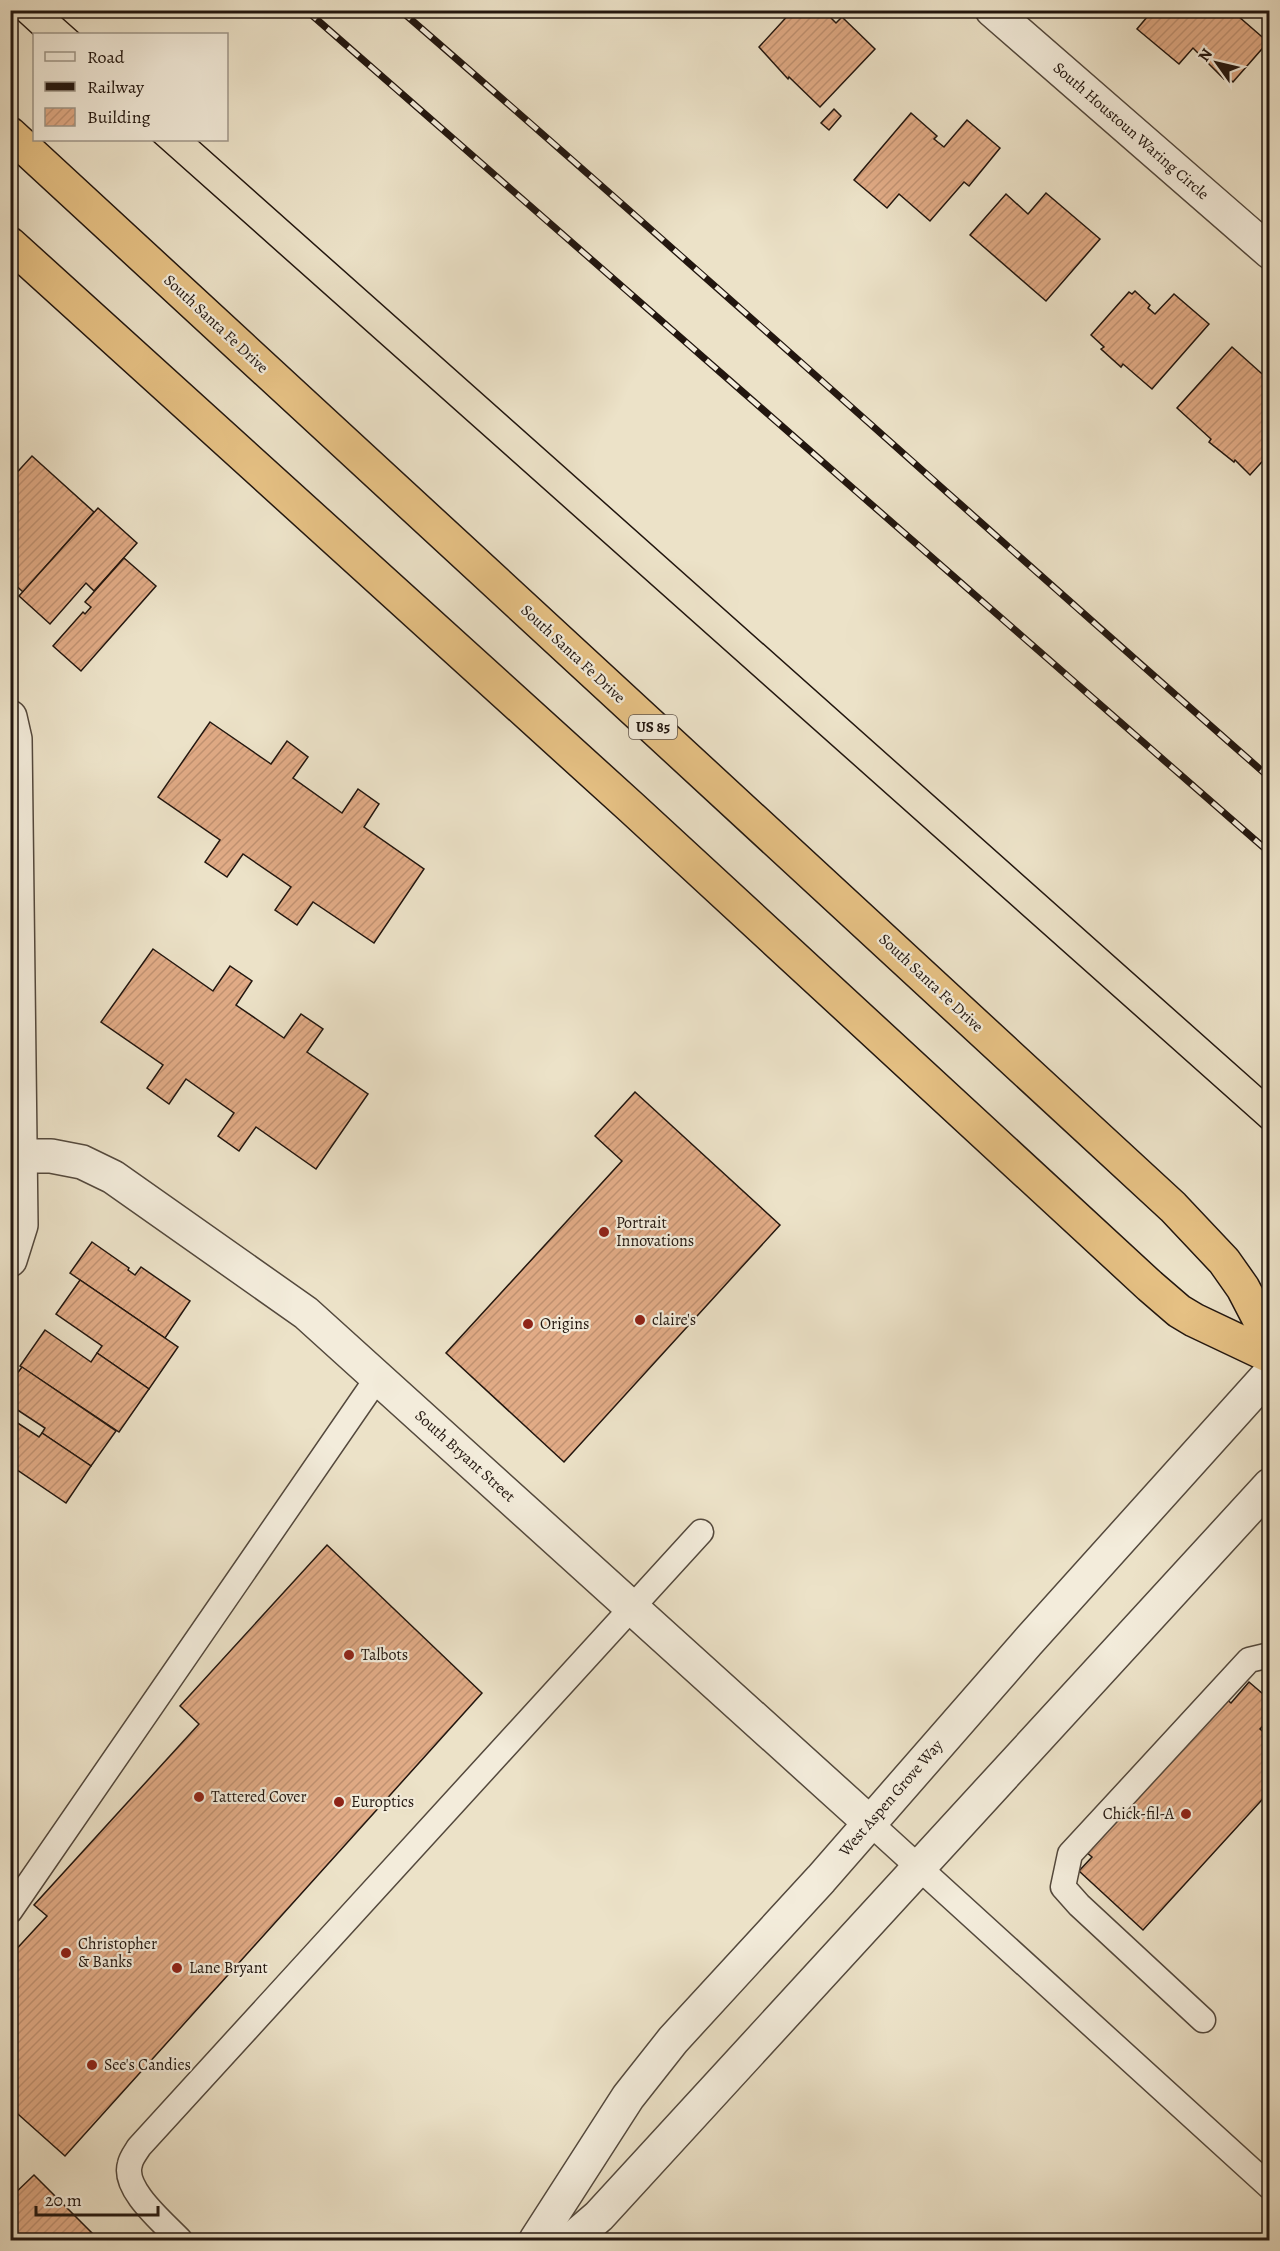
<svg xmlns="http://www.w3.org/2000/svg" width="1280" height="2251" font-family="Alegreya,serif">
	<style>
		.building { fill: url(#building-hatch); stroke: #22160f; stroke-width: 1.5 }
		.lines { fill: none; stroke-linecap: round; stroke-linejoin: round }
		.lane-casing { stroke: #54493d; stroke-width: 27 }
		.street-casing { stroke: #54493d; stroke-width: 36 }
		.highway-casing { stroke: #22160f; stroke-width: 36 }
		.lane { stroke: #f3ecdb; stroke-width: 24 }
		.street { stroke: #f3ecdb; stroke-width: 33 }
		.highway { stroke: #e6c184; stroke-width: 33 }
		.tram { stroke: #22160f; stroke-width: 1.5 }
		.rail-casing { stroke: #22160f; stroke-width: 7 }
		.rail { stroke: #f3ecdb; stroke-width: 4.5; stroke-dasharray: 14; stroke-linecap: butt }
		.poi-dot { fill: #8f2418; stroke: #f3ecdb; stroke-width: 2 }
		.labels { text-anchor: middle; dominant-baseline: central; stroke-width: 4.5; stroke-linejoin: round; paint-order: stroke }
		.shield { fill: #f3ecdb; stroke: #61564c; stroke-width: 1.5 }
		.shield-label { font-size: 15px; font-weight: bold; fill: #22160f }
		.street-label { font-size: 16px; fill: #22160f; stroke: #f3ecdb }
		.poi-label { font-size: 16px; fill: #22160f; stroke: #f3ecdb; text-anchor: start }
	</style>
	<defs>
		<pattern id="building-hatch" width="6" height="6" patternUnits="userSpaceOnUse" patternTransform="scale(1.5)"><rect width="6" height="6" fill="#e1ab86"/><path d="M-1 1l2-2M0 6l6-6M5 7l2-2" fill="none" stroke="#c19272"/></pattern>
	</defs>
	<rect width="100%" height="100%" fill="#ece2c8"/>
	<filter id="stains"><feTurbulence type="fractalNoise" baseFrequency=".00333" numOctaves="4"/><feColorMatrix values="0 0 0 0 .2 0 0 0 0 .09 0 0 0 0 .02 0 0 0 .5 -.17"/></filter>
	<radialGradient id="worn" r=".72"><stop offset=".6" stop-color="#630" stop-opacity="0"/><stop offset="1" stop-color="#630" stop-opacity=".3"/></radialGradient>
	<g class="building">
		<polygon points="793,10 823,10 836,23 842,17 875,49 820,107 789,77 788,79 759,47"/>
		<polygon points="1153,10 1231,10 1268,42 1233,82 1226,76 1224,79 1193,48 1179,64 1137,29"/>
		<polygon points="834,109 841,116 829,130 821,123"/>
		<polygon points="911,113 937,136 934,139 944,147 967,120 1000,148 969,186 964,182 930,221 899,194 887,208 854,180"/>
		<polygon points="1046,193 1100,239 1046,301 970,235 1006,194 1028,214"/>
		<polygon points="1135,291 1150,305 1148,308 1155,314 1174,294 1209,324 1152,389 1123,364 1121,367 1101,349 1104,347 1091,335 1129,292 1132,294"/>
		<polygon points="1232,347 1270,381 1270,409 1264,416 1270,421 1270,453 1250,475 1235,460 1234,462 1209,442 1211,439 1177,408"/>
		<polygon points="32,456 94,512 23,592 10,580 10,545 14,541 10,538 10,480"/>
		<polygon points="98,508 137,543 94,591 86,583 50,624 19,596"/>
		<polygon points="124,558 156,586 81,671 53,646 83,612 85,614 91,607 85,602"/>
		<polygon points="210,722 271,764 287,741 308,757 293,778 342,813 358,789 379,804 364,827 424,869 374,943 313,902 297,925 275,910 291,887 243,854 227,877 205,862 220,840 158,797"/>
		<polygon points="153,949 213,991 230,966 252,981 236,1005 284,1038 301,1014 323,1029 307,1052 368,1094 316,1169 256,1127 239,1151 218,1136 234,1113 186,1079 169,1104 147,1088 163,1065 101,1022"/>
		<polygon points="635,1092 780,1225 564,1462 446,1353 622,1161 595,1136"/>
		<polygon points="92,1242 129,1268 128,1270 135,1275 141,1267 190,1301 165,1338 70,1273"/>
		<polygon points="80,1280 178,1347 149,1389 97,1353 102,1346 56,1314"/>
		<polygon points="45,1330 91,1362 97,1353 149,1389 119,1432 20,1366"/>
		<polygon points="22,1367 116,1431 91,1466 42,1433 45,1428 10,1405 10,1383"/>
		<polygon points="10,1418 39,1437 42,1433 91,1466 66,1503 10,1465"/>
		<polygon points="327,1545 482,1693 65,2156 10,2107 10,1956 47,1916 34,1905 199,1724 180,1706"/>
		<polygon points="1249,1682 1270,1700 1270,1719 1260,1729 1270,1738 1270,1791 1143,1930 1079,1871 1092,1857 1086,1852 1225,1698 1231,1703"/>
		<polygon points="34,2175 99,2240 10,2240 10,2198"/>
	</g>
	<g class="lines">
		<defs>
			<g id="lane">
				<polyline points="870,1823 1270,2187"/>
				<polyline points="10,1911 378,1377"/>
				<polyline points="1203,2020 1079,1905 1063,1887 1070,1854 1249,1660 1270,1655"/>
				<path d="M180 2240C164 2223 122 2189 130 2164 131 2158 136 2152 139 2147L701 1532"/>
			</g>
			<g id="street">
				<polyline points="992,10 1270,252"/>
				<polyline points="10,717 15,739 21,1225 10,1260"/>
				<polyline points="20,1156 51,1156 82,1162 113,1177 306,1313 870,1823"/>
				<polyline points="536,2240 628,2097 673,2040 821,1879 1027,1643 1270,1373"/>
				<polyline points="571,2240 599,2216 1270,1485"/>
			</g>
			<g id="highway">
				<polyline points="10,134 1173,1207 1224,1261 1243,1288 1270,1340"/>
				<polyline points="10,244 632,808 1150,1286 1179,1311 1194,1320 1270,1356"/>
			</g>
		</defs>
		<use href="#lane" class="lane-casing"/>
		<use href="#street" class="street-casing"/>
		<use href="#highway" class="highway-casing"/>
		<use href="#lane" class="lane"/>
		<use href="#street" class="street"/>
		<use href="#highway" class="highway"/>
		<g class="tram">
			<polyline points="53,10 80,34"/>
			<polyline points="10,13 34,35"/>
			<polyline points="152,140 1270,1135"/>
			<polyline points="197,140 1270,1095"/>
		</g>
		<defs>
			<g id="rail">
				<polyline points="306,10 1270,853"/>
				<path d="M400 10C693 263 979 523 1270 778"/>
			</g>
		</defs>
		<use href="#rail" class="rail-casing"/>
		<use href="#rail" class="rail"/>
	</g>
	<g class="poi-dot">
		<circle cx="604" cy="1232" r="6"/>
		<circle cx="640" cy="1320" r="6"/>
		<circle cx="528" cy="1324" r="6"/>
		<circle cx="349" cy="1655" r="6"/>
		<circle cx="199" cy="1797" r="6"/>
		<circle cx="339" cy="1802" r="6"/>
		<circle cx="1186" cy="1814" r="6"/>
		<circle cx="66" cy="1953" r="6"/>
		<circle cx="177" cy="1968" r="6"/>
		<circle cx="92" cy="2065" r="6"/>
	</g>
	<g class="labels">
		<rect class="shield" x="629" y="715" width="48" height="24" rx="4.5"/>
		<g class="shield-label">
			<text x="653" y="727">US 85</text>
		</g>
		<g class="street-label">
			<text transform="translate(1131 131) rotate(41)">South Houstoun Waring Circle</text>
			<text transform="translate(216 324) rotate(43)">South Santa Fe Drive</text>
			<text transform="translate(573 654) rotate(43)">South Santa Fe Drive</text>
			<text transform="translate(931 983) rotate(43)">South Santa Fe Drive</text>
			<text transform="translate(465 1456) rotate(42)">South Bryant Street</text>
			<text transform="translate(891 1798) rotate(-49)">West Aspen Grove Way</text>
		</g>
		<g class="poi-label">
			<text x="616" y="1223">Portrait<tspan x="616" dy="18">Innovations</tspan></text>
			<text x="652" y="1320">claire's</text>
			<text x="540" y="1324">Origins</text>
			<text x="361" y="1655">Talbots</text>
			<text x="211" y="1797">Tattered Cover</text>
			<text x="351" y="1802">Europtics</text>
			<text x="1174" y="1814" text-anchor="end">Chick-fil-A</text>
			<text x="78" y="1944">Christopher<tspan x="78" dy="18">&amp; Banks</tspan></text>
			<text x="189" y="1968">Lane Bryant</text>
			<text x="104" y="2065">See's Candies</text>
		</g>
	</g>
	<rect width="1280" height="2251" fill="none" stroke="#ece2c8" stroke-width="36"/>
	<rect x="12" y="12" width="1256" height="2227" fill="none" stroke="#22160f" stroke-width="3"/>
	<rect x="18" y="18" width="1244" height="2215" fill="none" stroke="#22160f" stroke-width="1.5"/>
	<rect x="33" y="33" width="195" height="108" fill="#f3ecdb" stroke="#9f9689" stroke-width="1.5"/>
	<rect x="45" y="52" width="30" height="9" fill="#f3ecdb" stroke="#9f9689" stroke-width="1.5"/>
	<text x="87" y="63" font-size="18" fill="#22160f">Road</text>
	<rect x="45" y="82" width="30" height="9" fill="#22160f" stroke="#9f9689" stroke-width="1.5"/>
	<text x="87" y="93" font-size="18" fill="#22160f">Railway</text>
	<rect x="45" y="108" width="30" height="18" fill="url(#building-hatch)" stroke="#9f9689" stroke-width="1.5"/>
	<text x="87" y="123" font-size="18" fill="#22160f">Building</text>
	<g transform="translate(1217 63) rotate(304)" stroke="#f3ecdb" stroke-width="4.5" paint-order="stroke">
	<path d="M0-4.5L10 22L0 15L-10 22Z" fill="#22160f"/>
	<text y="-9" font-size="16" font-weight="bold" text-anchor="middle" fill="#22160f">N</text>
	</g>
	<path d="M36 2206v9h122v-9" fill="none" stroke="#22160f" stroke-width="3"/>
	<text x="45" y="2206" font-size="18" fill="#22160f" stroke="#f3ecdb" stroke-width="4.5" paint-order="stroke">20 m</text>
	<rect width="100%" height="100%" filter="url(#stains)"/>
	<rect width="100%" height="100%" fill="url(#worn)"/>
</svg>
